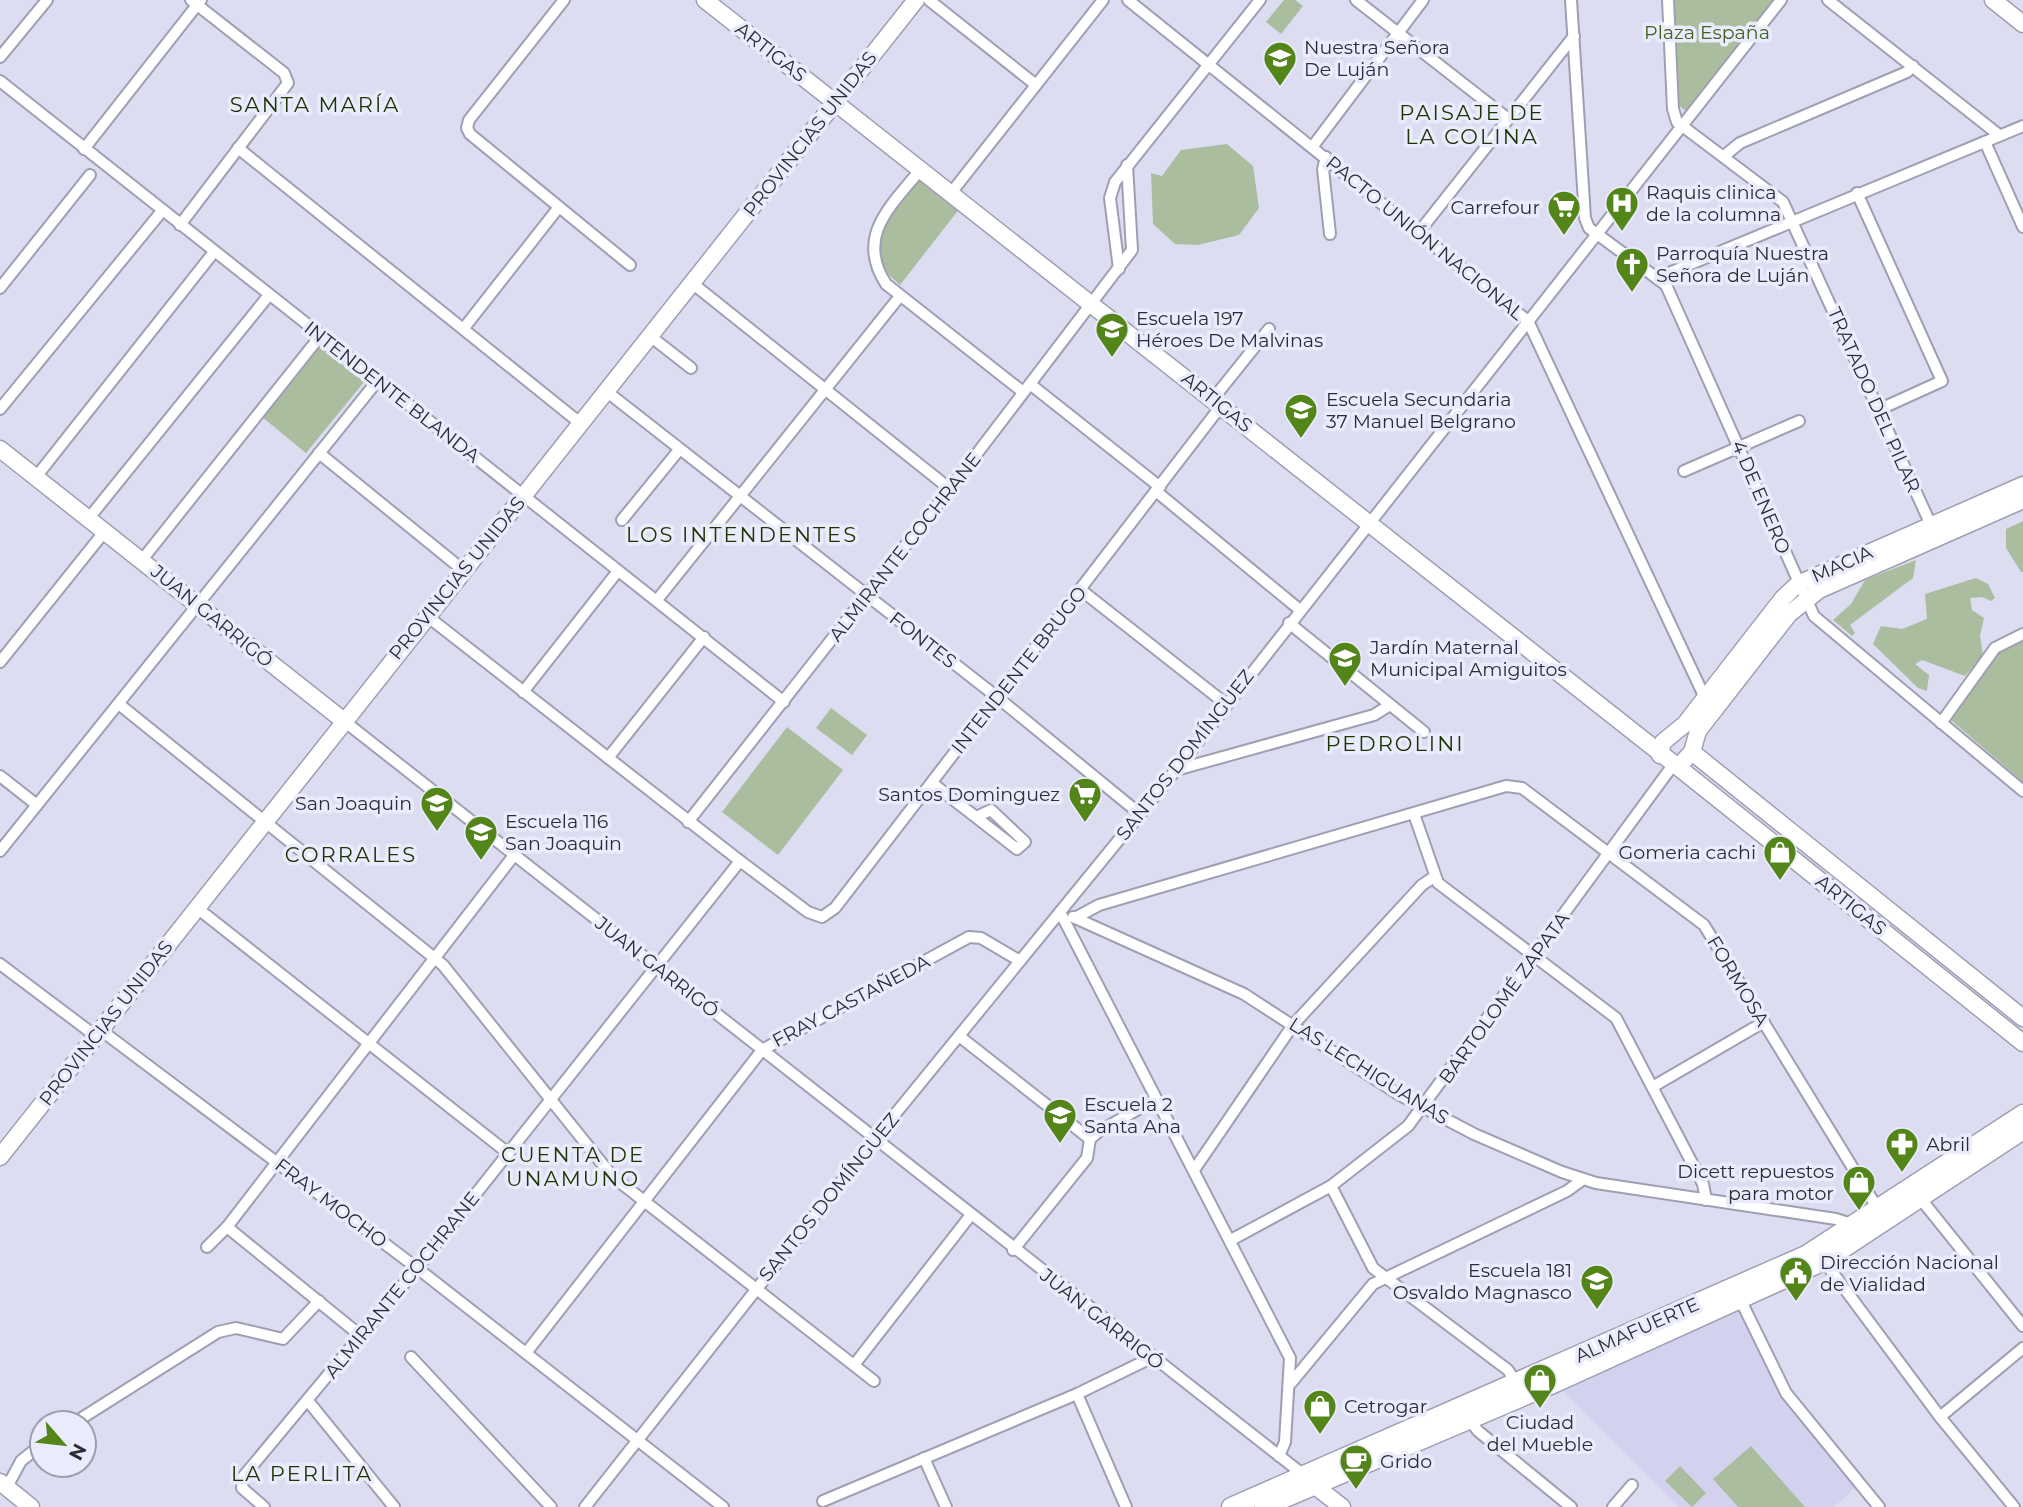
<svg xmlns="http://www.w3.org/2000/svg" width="2023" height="1507" font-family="Montserrat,sans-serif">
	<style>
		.built { fill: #d2d2ef }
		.green { fill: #abbd9f }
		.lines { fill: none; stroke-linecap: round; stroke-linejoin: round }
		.street-casing { stroke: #9f9fb3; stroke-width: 14 }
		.secondary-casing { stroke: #9f9fb3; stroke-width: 19 }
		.primary-casing { stroke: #9f9fb3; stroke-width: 21 }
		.street { stroke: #fff; stroke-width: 10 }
		.secondary { stroke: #fff; stroke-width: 16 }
		.primary { stroke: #fff; stroke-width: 18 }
		.labels { text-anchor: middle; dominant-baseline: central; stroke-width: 7; stroke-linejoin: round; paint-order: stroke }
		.park-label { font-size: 19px; fill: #416320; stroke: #eaebfc }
		.poi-label { font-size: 19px; fill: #2d2d35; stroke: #eaebfc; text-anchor: start }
		.street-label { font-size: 19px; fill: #2d2d35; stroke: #eaebfc }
		.neighbourhood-label { font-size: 21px; letter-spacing: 2px; fill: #1d3502; stroke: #eaebfc }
	</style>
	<rect width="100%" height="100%" fill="#ddddf2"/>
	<polygon class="built" points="1740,1299 1786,1393 1860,1483 1834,1507 1678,1507 1555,1383"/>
	<g class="green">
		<polygon points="1284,0 1295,0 1303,6 1281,34 1266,22"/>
		<polygon points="1673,0 1773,0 1686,111 1678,105"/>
		<polygon points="1227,144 1253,166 1259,208 1239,235 1198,245 1175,244 1153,224 1151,173 1162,176 1181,150"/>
		<path d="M921 178 960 208 900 285C895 280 888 275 884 269 862 239 904 199 921 178Z"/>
		<polygon points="319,346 364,382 306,453 262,417"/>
		<polygon points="2023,521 2023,572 2021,572 2006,548 2006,529"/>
		<polygon points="1916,560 1913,578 1850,625 1855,633 1852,636 1833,620 1851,604 1865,580"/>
		<polygon points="1976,578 1988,584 1995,598 1991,601 1982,597 1970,598 1972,610 1984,618 1980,636 1983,655 1965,676 1922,660 1915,664 1929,675 1927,691 1918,688 1873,644 1881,626 1902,629 1927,619 1925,594"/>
		<polygon points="2023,640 2023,782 1951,720 1999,651"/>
		<polygon points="831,708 867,735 852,755 816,728"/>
		<polygon points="787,727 843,770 778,855 722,812"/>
		<polygon points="1751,1446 1805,1507 1738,1507 1713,1479"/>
		<polygon points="1680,1466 1706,1493 1692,1507 1665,1481"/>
	</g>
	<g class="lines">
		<defs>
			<g id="street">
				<polyline points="564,0 469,120 467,128 470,134 630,265"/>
				<polyline points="929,0 1036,85"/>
				<polyline points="1128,0 1528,321 1705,698"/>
				<polyline points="1356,0 1507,118"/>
				<polyline points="1571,0 1585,218 1589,228 1666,285 1814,616 2023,791"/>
				<polyline points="1668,0 1673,109 1677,122 1783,202 1931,525"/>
				<polyline points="1828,0 1999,135"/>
				<polyline points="0,57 47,0"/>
				<polyline points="0,81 784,702"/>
				<polyline points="1985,142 2023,227"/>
				<polyline points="1313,146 1423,0"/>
				<polyline points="238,148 580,423"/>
				<polyline points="84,149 201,0"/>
				<polyline points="1724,156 1740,143 1907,72 1913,66"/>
				<polyline points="1326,157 1323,169 1330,234"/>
				<path d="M921 169C891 206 855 236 886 284L1023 392"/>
				<polyline points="951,193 1103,0"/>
				<polyline points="1857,193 1942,381 1878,410"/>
				<polyline points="180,225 288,83 284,73 191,0"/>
				<polyline points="1419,232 1574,36"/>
				<polyline points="1119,269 1110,198 1115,182 1260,0"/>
				<polyline points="1657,278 2023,126"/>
				<polyline points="692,283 950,489"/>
				<polyline points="0,288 90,175"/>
				<polyline points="464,328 559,207"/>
				<polyline points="650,336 691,368"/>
				<polyline points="1030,384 1160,487"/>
				<polyline points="606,391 997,697 1140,814"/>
				<polyline points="1213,399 1269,329"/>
				<polyline points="0,409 162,211"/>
				<polyline points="319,453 463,570"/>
				<polyline points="1684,471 1799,421"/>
				<polyline points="36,477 214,252"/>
				<polyline points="1157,492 1300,610"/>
				<polyline points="89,518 269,295"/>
				<polyline points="622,520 679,450"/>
				<polyline points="142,560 321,335"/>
				<polyline points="1081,590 1226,704"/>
				<polyline points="657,600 900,296"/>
				<polyline points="427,616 740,861 808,912 822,917 835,908 1221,406"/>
				<polyline points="1289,623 1424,732"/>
				<polyline points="0,662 105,531"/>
				<polyline points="523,692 618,571"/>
				<polyline points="120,705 443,965 612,1176 874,1381"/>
				<polyline points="344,721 1305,1476"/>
				<polyline points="1941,723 1995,648 2023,634"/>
				<polyline points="608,758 704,637"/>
				<polyline points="1176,770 1374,715 1390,705"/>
				<polyline points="0,776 37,805"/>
				<polyline points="932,783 1017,849 1025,842 991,810 976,817"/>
				<polyline points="1414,814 1438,883 1616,1018 1703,1184 1706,1200"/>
				<polyline points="688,822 950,489 1132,250 1127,165"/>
				<polyline points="0,851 378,380"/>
				<polyline points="197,908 508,1153"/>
				<polyline points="1060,912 1290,1358 1285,1442 1279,1456"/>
				<polyline points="1073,917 1244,994 1398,1094 1474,1134 1562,1172 1596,1183 1836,1219 1854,1225"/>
				<polyline points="1075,918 1099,905 1506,786 1522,788 1704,925 1878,1209"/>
				<polyline points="0,964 97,1037"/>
				<polyline points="102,1031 417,1268 723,1507"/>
				<polyline points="959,1036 1090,1139"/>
				<polyline points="1654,1086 1764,1022"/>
				<polyline points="1194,1170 1293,1025 1422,885 1434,877"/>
				<polyline points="1331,1186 1373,1268 1508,1370 1516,1383"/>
				<polyline points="1920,1198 2023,1326"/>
				<polyline points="227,1227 361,1336"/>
				<polyline points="1231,1240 1331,1186 1408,1126 1673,765"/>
				<polyline points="207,1247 227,1227 515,854"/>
				<polyline points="1013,1250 1087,1158 1090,1139 1098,1132 1156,1099"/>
				<polyline points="1824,1261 1940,1417 2014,1507"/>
				<polyline points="1740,1299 1786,1393 1879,1507"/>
				<polyline points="526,1353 762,1050 969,937 981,938 1020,961"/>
				<polyline points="411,1357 551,1507"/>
				<polyline points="854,1365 970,1216"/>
				<polyline points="1291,1383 1373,1284 1567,1191 1582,1180"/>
				<polyline points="1077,1394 1126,1507"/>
				<polyline points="308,1401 394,1507"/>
				<polyline points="1940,1417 2023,1348"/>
				<polyline points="1468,1418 1478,1431 1571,1507"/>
				<polyline points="74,1423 218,1332 236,1328 283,1339 319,1301"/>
				<polyline points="924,1458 946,1507"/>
				<polyline points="7,1487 21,1461 42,1444"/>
				<polyline points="823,1501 1077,1394 1151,1358"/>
				<polyline points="264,1507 242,1488 243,1477 417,1268 740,861"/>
				<polyline points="585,1507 874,1140 1175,771 1781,0"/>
				<polyline points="1613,1507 1632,1485"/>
			</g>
			<g id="secondary">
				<polyline points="705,0 1678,767 1692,752 1698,731 1789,614 1819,590 2023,500"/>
				<polyline points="1993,0 2023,24"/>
				<polyline points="0,449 344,721"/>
				<polyline points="1692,752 2023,1018"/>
				<polyline points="1660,755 1663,742 1685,724 1783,598 1798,584 2023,485"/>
				<polyline points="1678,767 2023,1043"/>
				<polyline points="0,1157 916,0"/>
				<polyline points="0,1482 31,1507"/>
				<polyline points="1314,1485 1342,1507"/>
			</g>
			<g id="primary">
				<polyline points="1231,1507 1806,1255 2023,1114"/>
				<polyline points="1264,1507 1555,1383 1824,1261 2023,1130"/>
			</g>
		</defs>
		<use href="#street" class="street-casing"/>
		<use href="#secondary" class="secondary-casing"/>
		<use href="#primary" class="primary-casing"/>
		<use href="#street" class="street"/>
		<use href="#secondary" class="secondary"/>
		<use href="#primary" class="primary"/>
	</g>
	<defs>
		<symbol id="school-pin" viewBox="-11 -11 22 30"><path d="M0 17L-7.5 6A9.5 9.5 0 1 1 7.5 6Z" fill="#538519" stroke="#eaebfc"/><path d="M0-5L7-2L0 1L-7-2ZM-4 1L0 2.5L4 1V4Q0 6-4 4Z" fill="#fff"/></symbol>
		<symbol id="hospital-pin" viewBox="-11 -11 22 30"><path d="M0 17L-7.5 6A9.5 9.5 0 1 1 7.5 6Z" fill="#538519" stroke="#eaebfc"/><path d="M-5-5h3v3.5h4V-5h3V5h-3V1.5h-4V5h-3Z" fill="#fff"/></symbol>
		<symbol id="supermarket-pin" viewBox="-11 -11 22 30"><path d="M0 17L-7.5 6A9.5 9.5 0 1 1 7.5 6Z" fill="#538519" stroke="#eaebfc"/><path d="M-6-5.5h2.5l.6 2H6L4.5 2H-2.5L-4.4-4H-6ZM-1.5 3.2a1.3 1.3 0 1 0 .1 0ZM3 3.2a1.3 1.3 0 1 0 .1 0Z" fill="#fff"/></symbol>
		<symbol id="church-pin" viewBox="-11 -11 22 30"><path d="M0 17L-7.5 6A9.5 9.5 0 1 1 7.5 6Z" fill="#538519" stroke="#eaebfc"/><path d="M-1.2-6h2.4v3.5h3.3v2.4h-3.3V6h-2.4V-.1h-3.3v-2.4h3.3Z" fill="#fff"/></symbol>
		<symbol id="shop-pin" viewBox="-11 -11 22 30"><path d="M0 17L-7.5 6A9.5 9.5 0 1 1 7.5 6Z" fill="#538519" stroke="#eaebfc"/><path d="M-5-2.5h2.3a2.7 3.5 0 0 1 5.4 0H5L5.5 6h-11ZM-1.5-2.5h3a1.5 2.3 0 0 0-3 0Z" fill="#fff"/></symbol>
		<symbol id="pharmacy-pin" viewBox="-11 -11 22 30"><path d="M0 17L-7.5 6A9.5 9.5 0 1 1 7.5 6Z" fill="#538519" stroke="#eaebfc"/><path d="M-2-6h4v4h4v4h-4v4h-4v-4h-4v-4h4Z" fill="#fff"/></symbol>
		<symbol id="civic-pin" viewBox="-11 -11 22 30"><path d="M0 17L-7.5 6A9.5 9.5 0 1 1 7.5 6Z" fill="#538519" stroke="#eaebfc"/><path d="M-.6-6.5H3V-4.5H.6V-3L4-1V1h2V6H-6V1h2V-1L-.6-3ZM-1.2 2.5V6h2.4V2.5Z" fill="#fff"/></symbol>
		<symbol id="cafe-pin" viewBox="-11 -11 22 30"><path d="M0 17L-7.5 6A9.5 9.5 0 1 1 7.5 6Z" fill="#538519" stroke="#eaebfc"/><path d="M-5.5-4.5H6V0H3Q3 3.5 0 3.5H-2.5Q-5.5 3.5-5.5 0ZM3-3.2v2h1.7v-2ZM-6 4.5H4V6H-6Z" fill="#fff"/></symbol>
	</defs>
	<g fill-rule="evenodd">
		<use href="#school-pin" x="1261" y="39" width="38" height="52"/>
		<use href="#hospital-pin" x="1603" y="184" width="38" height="52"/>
		<use href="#supermarket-pin" x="1545" y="188" width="38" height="52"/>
		<use href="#church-pin" x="1613" y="245" width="38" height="52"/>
		<use href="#school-pin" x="1093" y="310" width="38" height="52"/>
		<use href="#school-pin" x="1282" y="391" width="38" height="52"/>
		<use href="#school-pin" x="1326" y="639" width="38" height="52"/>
		<use href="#supermarket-pin" x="1066" y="775" width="38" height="52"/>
		<use href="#school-pin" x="418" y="784" width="38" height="52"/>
		<use href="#school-pin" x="462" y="813" width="38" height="52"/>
		<use href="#shop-pin" x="1761" y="833" width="38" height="52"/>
		<use href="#school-pin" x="1041" y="1096" width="38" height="52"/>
		<use href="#pharmacy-pin" x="1883" y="1125" width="38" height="52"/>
		<use href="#shop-pin" x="1840" y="1163" width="38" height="52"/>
		<use href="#civic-pin" x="1777" y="1254" width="38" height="52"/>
		<use href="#school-pin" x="1578" y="1262" width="38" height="52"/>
		<use href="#shop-pin" x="1521" y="1361" width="38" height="52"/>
		<use href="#shop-pin" x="1301" y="1387" width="38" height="52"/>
		<use href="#cafe-pin" x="1337" y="1442" width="38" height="52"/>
	</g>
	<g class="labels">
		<g class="park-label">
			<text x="1707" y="32">Plaza España</text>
		</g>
		<g class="poi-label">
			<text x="1304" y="47">Nuestra Señora<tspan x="1304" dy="22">De Luján</tspan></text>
			<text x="1646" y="192">Raquis clinica<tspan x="1646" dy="22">de la columna</tspan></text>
			<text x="1540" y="207" text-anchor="end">Carrefour</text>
			<text x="1656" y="253">Parroquía Nuestra<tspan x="1656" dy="22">Señora de Luján</tspan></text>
			<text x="1136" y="318">Escuela 197<tspan x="1136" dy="22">Héroes De Malvinas</tspan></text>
			<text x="1326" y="399">Escuela Secundaria<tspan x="1326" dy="22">37 Manuel Belgrano</tspan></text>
			<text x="1370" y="647">Jardín Maternal<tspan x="1370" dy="22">Municipal Amiguitos</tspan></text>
			<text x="1060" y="794" text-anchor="end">Santos Dominguez</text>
			<text x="412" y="803" text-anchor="end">San Joaquin</text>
			<text x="505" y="821">Escuela 116<tspan x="505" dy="22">San Joaquin</tspan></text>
			<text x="1756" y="852" text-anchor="end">Gomeria cachi</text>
			<text x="1084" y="1104">Escuela 2<tspan x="1084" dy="22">Santa Ana</tspan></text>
			<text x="1926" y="1144">Abril</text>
			<text x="1834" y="1171" text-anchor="end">Dicett repuestos<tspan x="1834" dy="22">para motor</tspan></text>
			<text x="1820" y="1262">Dirección Nacional<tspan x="1820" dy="22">de Vialidad</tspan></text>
			<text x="1572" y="1270" text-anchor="end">Escuela 181<tspan x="1572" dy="22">Osvaldo Magnasco</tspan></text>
			<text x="1344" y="1406">Cetrogar</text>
			<text x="1540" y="1422" text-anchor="middle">Ciudad<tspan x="1540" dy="22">del Mueble</tspan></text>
			<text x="1380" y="1461">Grido</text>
		</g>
		<g class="street-label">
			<text transform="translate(771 52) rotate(38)">ARTIGAS</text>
			<text transform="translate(810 134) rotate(-52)">PROVINCIAS UNIDAS</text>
			<text transform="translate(1425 238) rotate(39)">PACTO UNIÓN NACIONAL</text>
			<text transform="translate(392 392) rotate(38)">INTENDENTE BLANDA</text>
			<text transform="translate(1874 400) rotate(66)">TRATADO DEL PILAR</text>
			<text transform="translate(1217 402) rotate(39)">ARTIGAS</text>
			<text transform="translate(1761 497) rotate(67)">4 DE ENERO</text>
			<text transform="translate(905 547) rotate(-52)">ALMIRANTE COCHRANE</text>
			<text transform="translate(1842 564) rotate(-24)">MACIA</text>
			<text transform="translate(457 578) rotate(-51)">PROVINCIAS UNIDAS</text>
			<text transform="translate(212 616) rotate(39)">JUAN GARRIGÓ</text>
			<text transform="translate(923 640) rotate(38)">FONTES</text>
			<text transform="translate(1019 670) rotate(-52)">INTENDENTE BRUGO</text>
			<text transform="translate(1185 755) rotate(-52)">SANTOS DOMÍNGUEZ</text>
			<text transform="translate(1851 905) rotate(39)">ARTIGAS</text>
			<text transform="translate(657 967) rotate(38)">JUAN GARRIGÓ</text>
			<text transform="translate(1738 981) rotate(59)">FORMOSA</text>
			<text transform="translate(1504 998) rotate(-54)">BARTOLOMÉ ZAPATA</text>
			<text transform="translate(851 1001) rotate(-28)">FRAY CASTAÑEDA</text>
			<text transform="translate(106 1023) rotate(-52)">PROVINCIAS UNIDAS</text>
			<text transform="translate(1369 1071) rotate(32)">LAS LECHIGUANAS</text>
			<text transform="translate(829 1197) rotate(-51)">SANTOS DOMÍNGUEZ</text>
			<text transform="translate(331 1203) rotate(37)">FRAY MOCHO</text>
			<text transform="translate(402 1285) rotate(-51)">ALMIRANTE COCHRANE</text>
			<text transform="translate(1102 1319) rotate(38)">JUAN GARRIGÓ</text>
			<text transform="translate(1637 1330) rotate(-24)">ALMAFUERTE</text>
		</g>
		<g class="neighbourhood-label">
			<text x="315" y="104">SANTA MARÍA</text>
			<text x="1472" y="112">PAISAJE DE<tspan x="1472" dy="24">LA COLINA</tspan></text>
			<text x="742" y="534">LOS INTENDENTES</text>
			<text x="1395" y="743">PEDROLINI</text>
			<text x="351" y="854">CORRALES</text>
			<text x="573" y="1154">CUENTA DE<tspan x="573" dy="24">UNAMUNO</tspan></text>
			<text x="302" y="1473">LA PERLITA</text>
		</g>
	</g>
	<g transform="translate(63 1444) rotate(118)"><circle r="33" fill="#eaebfc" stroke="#9e9fac" stroke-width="2"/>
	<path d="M0-5L12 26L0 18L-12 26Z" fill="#538519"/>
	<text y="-10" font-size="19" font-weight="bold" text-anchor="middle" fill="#2d2d35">N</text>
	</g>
</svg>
